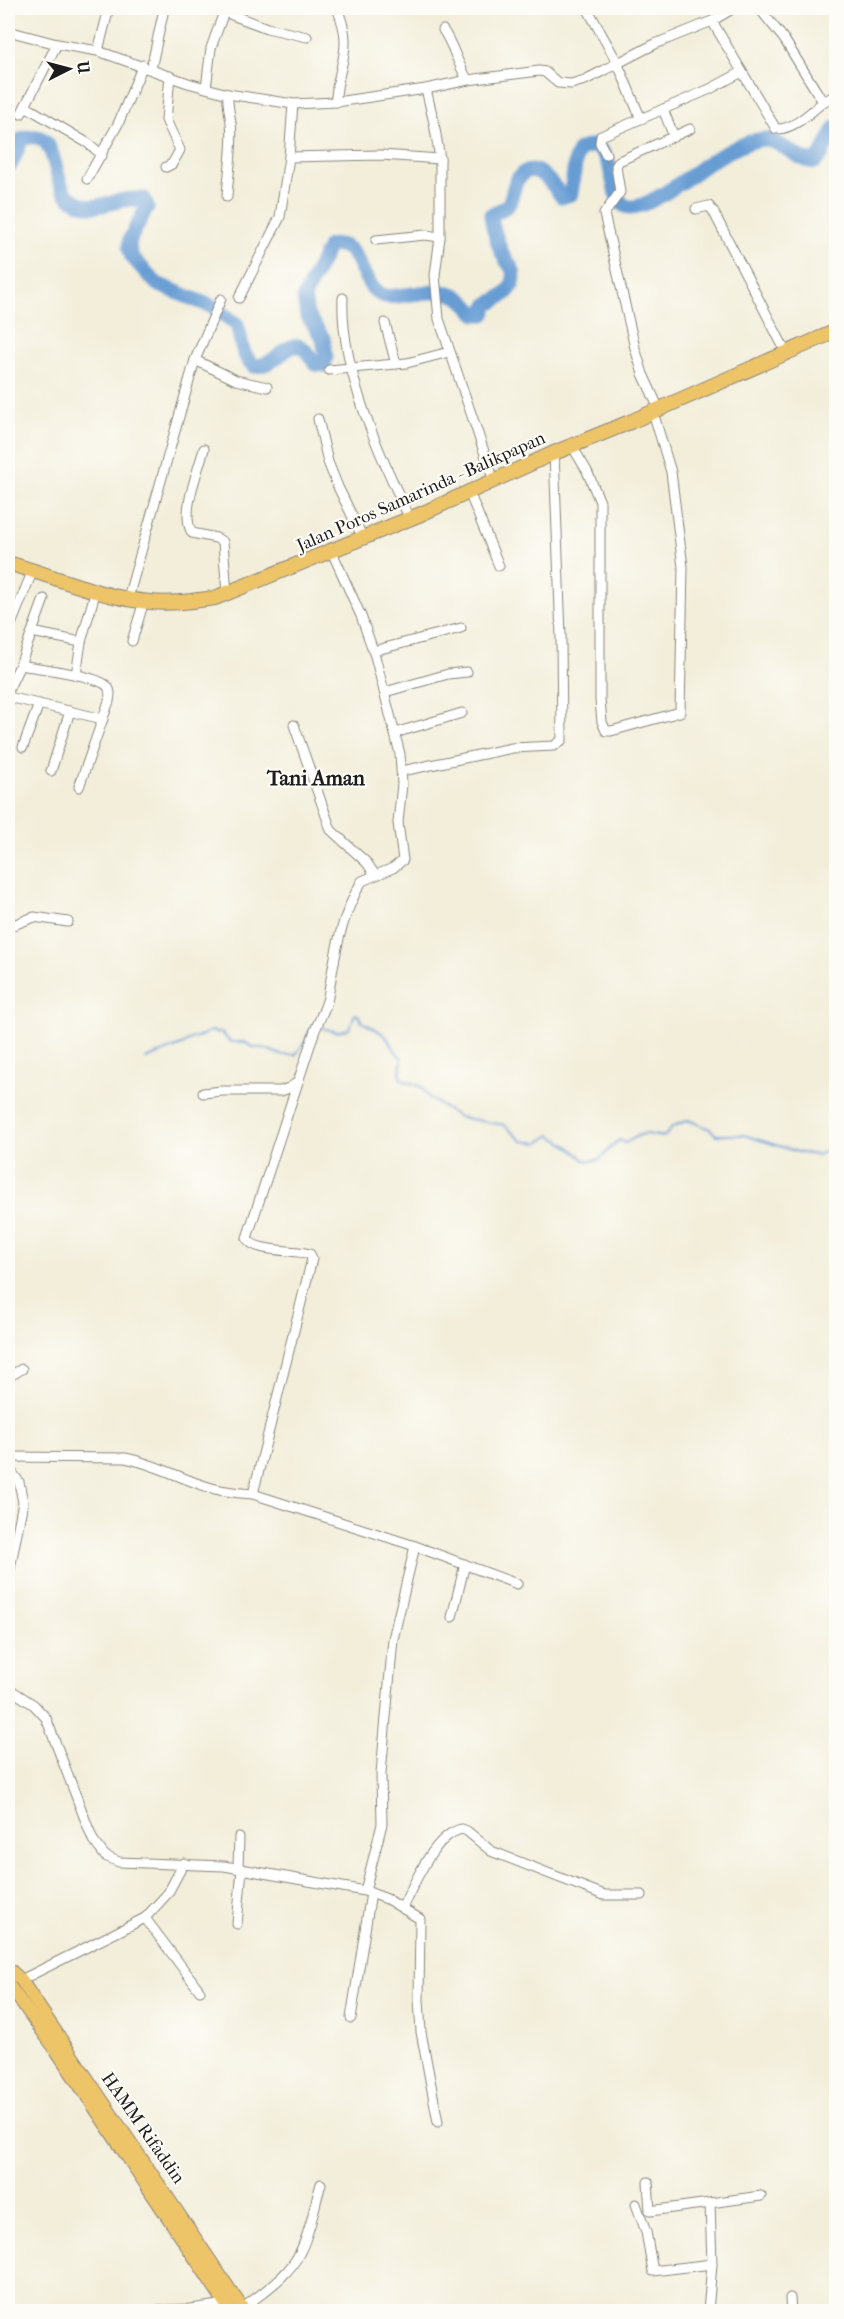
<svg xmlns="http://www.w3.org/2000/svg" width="844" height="2319" font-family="'IM FELL French Canon',serif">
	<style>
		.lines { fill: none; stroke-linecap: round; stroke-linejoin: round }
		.stream { stroke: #689dd4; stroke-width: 2 }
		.river { stroke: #689dd4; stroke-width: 15 }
		.minor-casing { stroke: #88857b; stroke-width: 11 }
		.major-casing { stroke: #88857b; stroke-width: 14 }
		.highway-casing { stroke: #88857b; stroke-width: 16 }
		.minor { stroke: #fff; stroke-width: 9 }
		.major { stroke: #eec469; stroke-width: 12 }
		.highway { stroke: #eec469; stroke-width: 14 }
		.labels { text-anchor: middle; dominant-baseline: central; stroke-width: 4.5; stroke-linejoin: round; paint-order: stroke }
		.street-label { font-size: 18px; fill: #1c1c1c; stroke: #fdfcf7 }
		.quarter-label { font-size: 21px; font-weight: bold; fill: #1c1c1c; stroke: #fdfcf7 }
	</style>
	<rect width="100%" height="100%" fill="#fdfcf7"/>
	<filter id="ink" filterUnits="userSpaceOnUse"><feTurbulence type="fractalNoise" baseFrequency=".0167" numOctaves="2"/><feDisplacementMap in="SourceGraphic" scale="12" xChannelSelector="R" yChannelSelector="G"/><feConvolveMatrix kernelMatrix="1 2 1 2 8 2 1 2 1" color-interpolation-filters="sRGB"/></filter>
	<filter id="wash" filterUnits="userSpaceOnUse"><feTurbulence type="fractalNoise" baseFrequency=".008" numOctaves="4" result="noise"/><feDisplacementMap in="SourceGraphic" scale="24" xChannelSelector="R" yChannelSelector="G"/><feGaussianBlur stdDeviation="1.35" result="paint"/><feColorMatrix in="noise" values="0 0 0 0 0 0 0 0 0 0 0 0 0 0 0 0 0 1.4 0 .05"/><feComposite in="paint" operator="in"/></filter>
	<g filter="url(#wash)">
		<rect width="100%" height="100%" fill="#f3eeda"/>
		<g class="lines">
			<g class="stream">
				<path d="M319 1027 337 1032 349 1029 355 1014 359 1016 362 1022C371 1027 380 1030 387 1038 393 1045 394 1052 402 1058L400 1073 401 1079 422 1087 429 1098 459 1117 504 1125 522 1141 538 1143 551 1135C563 1143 575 1149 584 1160 609 1164 603 1148 620 1140L625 1143C632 1140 638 1134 645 1134 652 1134 658 1138 665 1136L672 1127 688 1120 710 1129 716 1135H744L801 1153 818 1155 832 1147 836 1148"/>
				<polyline points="146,1059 184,1044 192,1038 201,1036 210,1031 222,1033 230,1042 244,1042 255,1048 264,1048 281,1055 295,1055 304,1044 311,1028 313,1027"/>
			</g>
			<path class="river" d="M8 166 11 164 22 139C62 124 49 185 71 198 76 201 83 205 88 206 99 208 114 201 125 200 131 199 138 199 144 199L147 207 130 239 129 248 132 257 157 284 213 307 237 324C242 340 240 355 254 366 286 365 292 322 315 364L324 365 326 356 323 338 307 315 304 297 329 246C362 237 358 285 382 295 389 298 397 296 404 295 419 293 441 289 455 295 463 298 470 308 476 314H484L487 305C500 298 518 290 513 271 511 265 506 261 503 255 498 245 492 225 491 215 496 212 504 209 508 205 512 199 513 189 516 182 532 154 552 183 562 197L571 194 576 157 580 149 595 145C618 162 609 196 624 205 641 217 694 172 711 161 725 153 749 139 766 139 774 140 780 145 787 149 796 155 804 161 815 162L821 155 836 127"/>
		</g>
	</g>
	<g filter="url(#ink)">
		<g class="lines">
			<defs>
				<g id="minor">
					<polyline points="587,8 617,62 641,119"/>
					<polyline points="759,8 784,39 823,102 836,95"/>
					<polyline points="224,12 267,28 307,37"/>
					<path d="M712 21 776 129C793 130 811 112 823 102"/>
					<path d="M443 30C454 46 457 64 468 80"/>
					<polyline points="8,31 57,44 98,51 188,83 228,94 293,104 336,102 426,89 468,80 539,71 545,72 558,83 571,84 585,80 655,44 712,21 734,8"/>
					<polyline points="98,51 109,8"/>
					<polyline points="151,69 164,9"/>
					<polyline points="206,88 211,48 224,12 221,8"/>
					<polyline points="426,89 434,123 440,159 440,237 435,275 439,319 494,481"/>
					<path d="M336 102C335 80 346 61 345 40 345 29 341 18 337 8"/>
					<polyline points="25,106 89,144 102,155"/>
					<polyline points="663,109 674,137"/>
					<polyline points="21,114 57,44"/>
					<polyline points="606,154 600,143 601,136 710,89 742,72"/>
					<polyline points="289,157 381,155 440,159"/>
					<polyline points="166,167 172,164 180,150 166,120 170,76"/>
					<polyline points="87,179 118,124 143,65"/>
					<path d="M227 197C228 174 234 145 231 123 230 113 227 105 228 94"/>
					<polyline points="696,209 709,206 713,211 786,352"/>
					<polyline points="376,240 425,235 440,237"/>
					<polyline points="239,298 280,217 289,157 293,104"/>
					<path d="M343 298C340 369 380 456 410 519"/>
					<polyline points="385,323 396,364"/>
					<polyline points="195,360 236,380 267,387"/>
					<polyline points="329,370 407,363 449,352"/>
					<polyline points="659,409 643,374 635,348 604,214 620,192 616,166 619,161 690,129"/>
					<polyline points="318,419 328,462 338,487 363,538"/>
					<polyline points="572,446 587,471 600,502 600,700 602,722 606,731 611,731 680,712 683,567 671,472 653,412"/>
					<path d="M204 449C198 472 180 513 192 533L216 538 223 542 227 594"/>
					<polyline points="469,492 499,566"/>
					<polyline points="128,598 195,360 221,299"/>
					<polyline points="8,632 33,570"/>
					<polyline points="32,632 81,642"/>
					<polyline points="132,641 144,601"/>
					<polyline points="373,651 461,628"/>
					<path d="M20 665C36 668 99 675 108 687 111 692 110 696 109 701L79 787"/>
					<polyline points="76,675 81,642 96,590"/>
					<polyline points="8,690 20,665 44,599"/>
					<polyline points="385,692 448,674 467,672"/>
					<polyline points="8,697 103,719"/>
					<polyline points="294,725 331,830 367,863 375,875"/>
					<polyline points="395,733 462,713"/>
					<polyline points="23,747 39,704"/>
					<polyline points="51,771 70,711"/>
					<polyline points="402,771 512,748 554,746 562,740 561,636 554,453"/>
					<polyline points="8,927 34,917 68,922"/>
					<polyline points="203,1093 222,1091 281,1091 289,1088 298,1082"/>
					<polyline points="8,1377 22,1369"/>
					<path d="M8 1457 125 1458C152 1463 176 1476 202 1485 218 1491 235 1493 253 1494L415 1546 393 1639 381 1773 382 1824 365 1891"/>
					<polyline points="8,1467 19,1482 23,1502 8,1579"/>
					<path d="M253 1494 312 1259 310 1254C295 1249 253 1253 247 1238L313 1036C317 1023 325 1011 328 997 335 955 340 918 362 881L393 868 403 860 398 823 402 784 400 754 375 656 361 616 332 552"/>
					<polyline points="415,1546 517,1584"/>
					<polyline points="452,1617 465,1564"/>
					<polyline points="8,1688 34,1705 46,1718 93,1840 105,1856 119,1862 224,1866 365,1891 387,1899 420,1919 419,2000 421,2032 438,2122"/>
					<polyline points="238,1868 239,1837"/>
					<path d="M402 1908C414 1885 434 1834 462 1829L467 1831 491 1851 604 1895H642"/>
					<polyline points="145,1918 200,1991"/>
					<polyline points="237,1924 242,1869"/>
					<polyline points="21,1980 145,1918 168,1893 184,1863"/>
					<polyline points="351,2018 371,1893"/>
					<polyline points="648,2182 650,2211 710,2203"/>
					<polyline points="636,2204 646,2232 653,2271 712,2264 708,2312"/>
					<polyline points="712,2264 710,2203 761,2196"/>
					<polyline points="790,2298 791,2312"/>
					<path d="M243 2308C263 2292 289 2276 300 2252 311 2231 314 2206 321 2184"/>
					<polyline points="121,2312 191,2309 226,2304"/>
				</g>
				<g id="major">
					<polyline points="8,1968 21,1980 245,2312"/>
					<polyline points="8,1984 56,2050 231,2312"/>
				</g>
				<path id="highway" d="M8 563C54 576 102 598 150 602 172 604 193 601 215 598L421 514 554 453 630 422 836 331"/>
			</defs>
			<use href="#minor" class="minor-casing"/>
			<use href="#major" class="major-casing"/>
			<use href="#highway" class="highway-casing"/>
			<use href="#minor" class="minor"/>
			<use href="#major" class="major"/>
			<use href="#highway" class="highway"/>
		</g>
	</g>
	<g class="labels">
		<g class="street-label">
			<text transform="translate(421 492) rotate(-24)">Jalan Poros Samarinda - Balikpapan</text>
			<text transform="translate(143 2128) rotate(55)">HAMM Rifaddin</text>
		</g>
		<g class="quarter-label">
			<text x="316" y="778">Tani Aman</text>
		</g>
	</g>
	<rect width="844" height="2319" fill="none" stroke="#fdfcf7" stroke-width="30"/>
	<g transform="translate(69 69) rotate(84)" stroke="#fdfcf7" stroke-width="4.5" paint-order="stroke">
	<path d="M0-4.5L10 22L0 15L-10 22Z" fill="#1c1c1c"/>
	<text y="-9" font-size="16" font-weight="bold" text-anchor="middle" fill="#1c1c1c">U</text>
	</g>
</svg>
